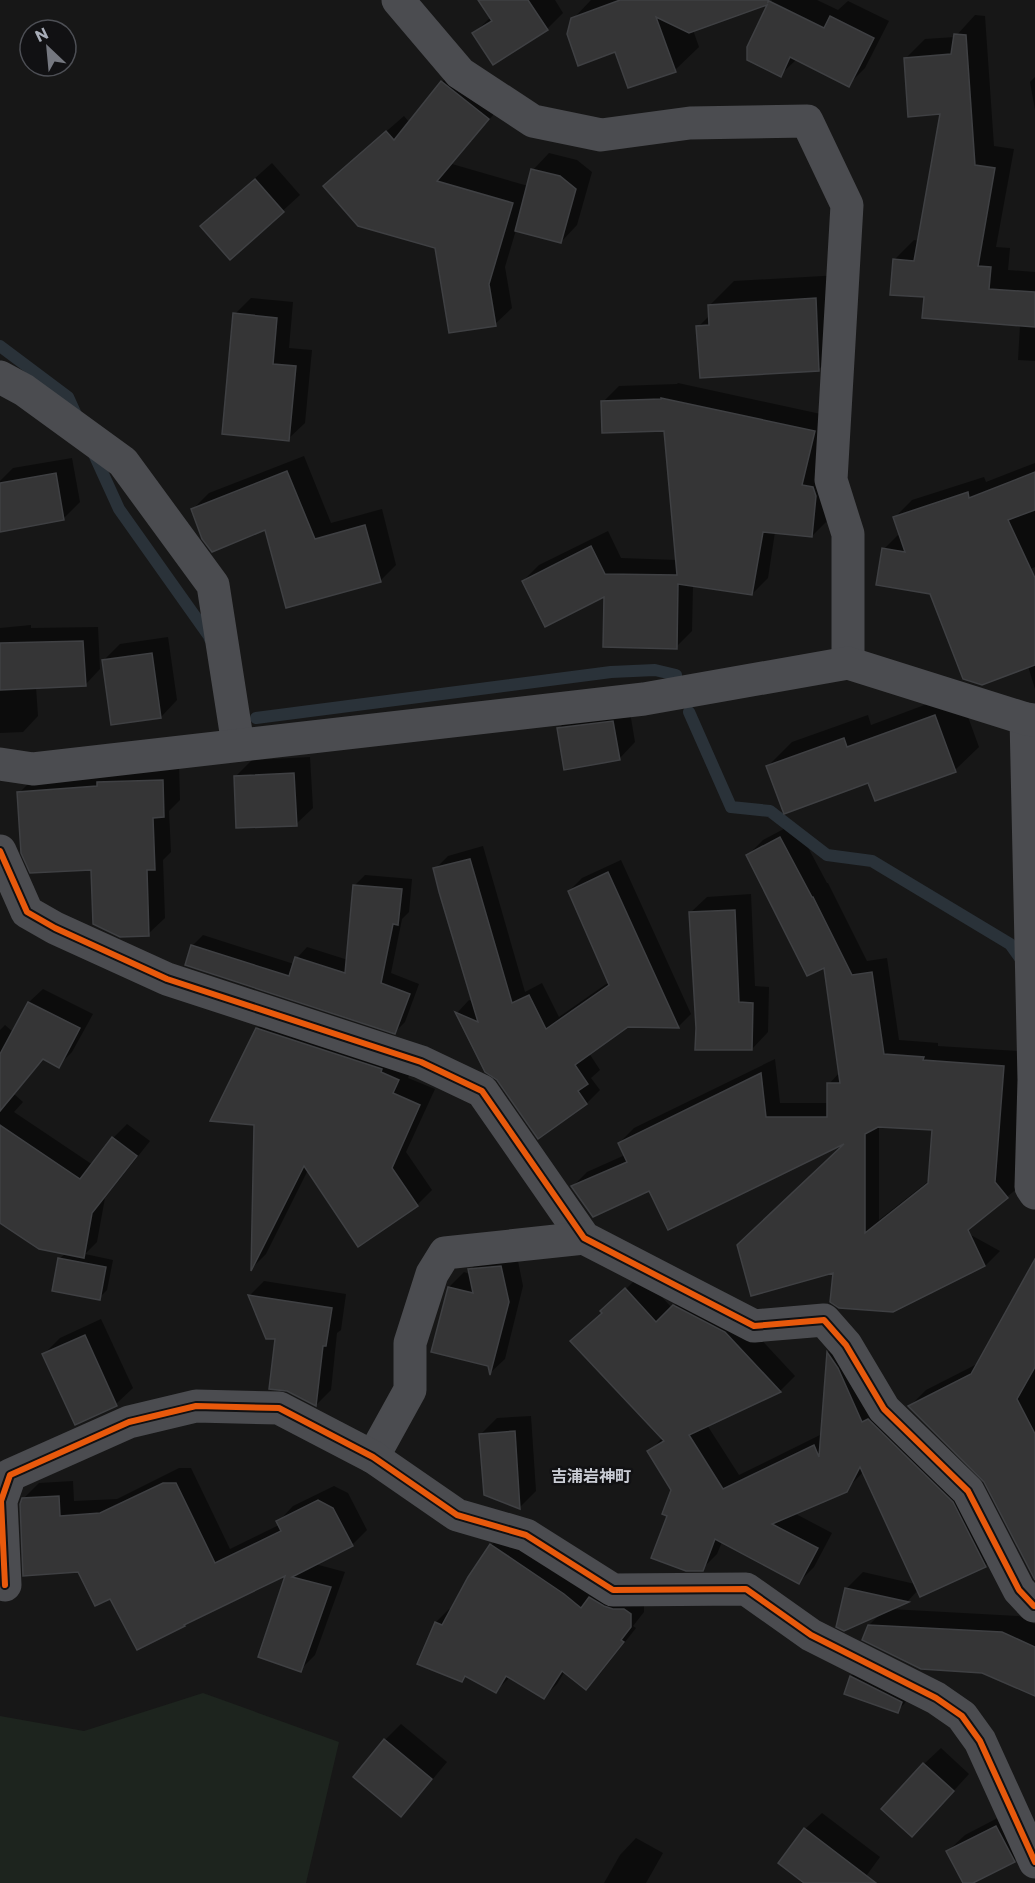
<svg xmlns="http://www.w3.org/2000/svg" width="1035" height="1883" font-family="Commissioner,'Noto Sans JP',sans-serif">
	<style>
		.green { fill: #1d241e }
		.shadow { fill: #0007; fill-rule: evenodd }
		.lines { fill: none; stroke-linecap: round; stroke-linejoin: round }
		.stream { stroke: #2a3239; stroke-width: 12 }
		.building { fill: #353536; stroke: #3f4043; stroke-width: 1.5; fill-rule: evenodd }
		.minor { stroke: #4b4c50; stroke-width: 33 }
		.cycleway-casing { stroke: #111113; stroke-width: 10 }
		.cycleway { stroke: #e8590c; stroke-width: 6 }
		.labels { text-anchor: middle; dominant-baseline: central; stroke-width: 5; stroke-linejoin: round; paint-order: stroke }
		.neighbourhood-label { font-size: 16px; font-weight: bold; fill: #c9ccd4; stroke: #111113 }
	</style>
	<rect width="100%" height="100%" fill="#171717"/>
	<polygon class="green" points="203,1693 339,1742 306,1883 0,1883 0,1716 84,1731"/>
	<g class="shadow">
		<polygon points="480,0 555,0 563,13 547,29 474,33 491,17"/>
		<polygon points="591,0 745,0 693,30 699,47 675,70 573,19"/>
		<polygon points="772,0 817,0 838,10 848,1 889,21 865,68 848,85 797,59 780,75 748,48"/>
		<polygon points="975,15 985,16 994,146 1014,149 996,247 1010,248 1008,270 1035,272 1035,361 1018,360 1020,325 925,296 894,260 914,240 919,241 942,113 905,59 925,39 955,37"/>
		<polygon points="459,66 504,102 452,164 528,186 533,170 549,153 577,160 592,172 577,225 561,242 516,230 505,267 512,308 495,324 436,246 342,170 404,116 410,123 442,82"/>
		<polygon points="1035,77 1035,110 1030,82"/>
		<polygon points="272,163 300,195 231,258 219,210"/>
		<polygon points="840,275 842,346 818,370 698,327 710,315 710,305 734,281"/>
		<polygon points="251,298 293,302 289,348 312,350 305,423 288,439 235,314"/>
		<polygon points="678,383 830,416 828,520 812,536 775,532 768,578 752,594 693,585 692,631 676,647 605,595 523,581 539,565 608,531 621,558 677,560 665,430 603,402 619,386 677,384"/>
		<polygon points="304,456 331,523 382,509 396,565 380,581 266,528 193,509 209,493"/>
		<polygon points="72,458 80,502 63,519 0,507 0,481 13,468"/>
		<polygon points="1035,463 1035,567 939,612 931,593 884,549 900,533 895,517 912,500 984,477 986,482"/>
		<polygon points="1035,611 1035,689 1028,666"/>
		<polygon points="31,625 31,628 98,627 100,669 85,685 36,687 38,716 23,732 0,733 0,628"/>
		<polygon points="168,637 177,700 161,717 103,661 120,644"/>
		<polygon points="959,692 979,747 955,770 869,781 768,766 792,742 868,715 871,725"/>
		<polygon points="629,706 635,742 619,759 559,728 575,712"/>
		<polygon points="310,757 313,808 296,824 235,777 252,760"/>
		<polygon points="179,764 180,800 169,811 171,852 163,860 165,918 148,934 92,868 19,793 36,776"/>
		<path d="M795 823 827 883H828L867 961 887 958 899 1040 938 1043V1046L1018 1051 1028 1177 1013 1192 970 1226 947 1222 1000 1251 986 1265 892 1310 839 1307 848 1141 650 1190 573 1186 587 1172 625 1155 619 1143 634 1128 775 1059 780 1103H829V1084L840 1072 825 966 748 855 763 840ZM879 1126 934 1129 930 1180 879 1220Z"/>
		<polygon points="483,846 525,992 542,983 559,1017 609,982 569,891 582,878 621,860 691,1014 679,1026 627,1025 589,1053 600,1070 591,1078 600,1090 587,1103 539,1137 498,1079 486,1071 457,1013 469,1000 474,1002 435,869 448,856"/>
		<polygon points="365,875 412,879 409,912 402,919 391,973 419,984 405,1022 395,1032 186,964 193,945 203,935 294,964 297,958 307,947 348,960 355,885"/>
		<polygon points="751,894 755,986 769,987 768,1032 752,1049 690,913 707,897"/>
		<polygon points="43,989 93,1014 72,1052 58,1066 45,1058 14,1094 23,1102 14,1112 93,1165 113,1138 127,1124 150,1141 105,1198 97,1242 85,1254 113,1260 107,1290 99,1298 59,1259 66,1253 0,1221 0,1030 5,1025 13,1032 29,1002"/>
		<polygon points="272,1013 414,1064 408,1078 435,1089 406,1152 432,1190 417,1205 308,1170 266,1254 253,1267 257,1029"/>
		<polygon points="516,1251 523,1286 505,1359 491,1372 489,1365 449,1287 464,1272 470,1274 470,1270 485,1255"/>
		<polygon points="1035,1273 1035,1556 983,1477 910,1406 926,1390 979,1363"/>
		<polygon points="641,1274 672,1308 690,1291 740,1317 795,1376 780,1391 707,1425 739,1475 822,1434 828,1352 843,1338 1000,1551 985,1566 918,1590 908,1601 890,1609 1019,1616 1035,1624 1035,1694 869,1625 881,1613 846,1589 863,1572 915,1584 864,1471 846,1490 794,1513 832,1533 814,1567 799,1582 722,1542 717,1554 702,1569 669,1515 672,1490 649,1452 663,1437 603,1312"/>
		<polygon points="264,1281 346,1294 341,1330 337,1333 331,1390 316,1405 250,1295"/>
		<polygon points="101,1319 133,1388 116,1404 75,1423 44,1354 60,1338"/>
		<polygon points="531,1416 536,1491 520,1507 485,1494 481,1434 497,1418"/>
		<polygon points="179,1468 191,1468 230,1549 279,1525 278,1522 293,1506 334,1486 348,1493 367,1530 352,1545 315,1564 345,1572 315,1655 300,1670 287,1573 111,1597 79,1571 23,1499 39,1483 73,1481 74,1501 117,1499"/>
		<polygon points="505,1532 644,1601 644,1612 633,1626 636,1628 599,1675 586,1688 565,1671 557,1684 544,1697 510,1677 496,1691 467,1675 462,1680 436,1622 449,1609 452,1610 491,1545"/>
		<polygon points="859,1668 909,1693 905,1703 897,1711 846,1693 851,1676"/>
		<polygon points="401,1724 447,1762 417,1798 401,1815 385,1740"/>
		<polygon points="941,1748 969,1774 928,1819 924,1764"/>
		<polygon points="1013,1810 1030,1845 1014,1861 970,1883 964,1883 948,1851 965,1835"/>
		<polygon points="822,1813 880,1857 861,1883 806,1883 805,1829"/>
		<polygon points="636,1838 663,1853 646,1883 604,1883 620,1855"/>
	</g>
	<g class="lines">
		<g class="stream">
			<polyline points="0,346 68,397 78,419"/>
			<polyline points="93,452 119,509 209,636 210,639"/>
			<polyline points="689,712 731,807 770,811 827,855 872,861 1010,944 1020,958"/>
			<polyline points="256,718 611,672 655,670 676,675"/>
		</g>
	</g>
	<g class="building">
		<polygon points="478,0 528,0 548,30 493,65 472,33 492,21"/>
		<polygon points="620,0 768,0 768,2 769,1 824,28 830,16 874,38 849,87 790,57 781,77 747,60 747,47 767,5 689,33 656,17 676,72 628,88 615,52 578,66 567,34 571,18"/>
		<polygon points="954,34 966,35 975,165 995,168 978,266 991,267 989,289 1035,292 1035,327 922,318 924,297 890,295 893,259 914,261 940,114 908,117 904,58 951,54"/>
		<polygon points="441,81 489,119 437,181 513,203 489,284 496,326 449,333 435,248 358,226 323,186 386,131 394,140"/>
		<polygon points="531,169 560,176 576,189 561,243 515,231"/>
		<polygon points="255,179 284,212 230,260 200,226"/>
		<polygon points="816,298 819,371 700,378 696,326 709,325 708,305"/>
		<polygon points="233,313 277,318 273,364 296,366 289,441 222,434"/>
		<polygon points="661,398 815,431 802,485 813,487 816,496 812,537 763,532 752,595 678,584 677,649 603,647 604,597 545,627 522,581 591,546 605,574 677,575 664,431 602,433 601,401 661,399"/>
		<polygon points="287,471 315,539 365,525 381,582 286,608 265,530 212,552 202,539 191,509"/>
		<polygon points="1035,472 1035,510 1008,520 1035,578 1035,665 982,685 963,679 930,594 876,585 882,548 905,552 893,517 968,492 969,498"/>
		<polygon points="56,473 64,520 0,532 0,483"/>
		<polygon points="83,641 86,686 0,690 0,643"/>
		<polygon points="152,653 161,718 111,725 102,660"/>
		<polygon points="935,715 956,772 875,801 868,783 784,814 766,766 844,738 847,747"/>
		<polygon points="613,721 620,760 564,770 557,728"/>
		<polygon points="294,773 297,826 236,828 234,776"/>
		<polygon points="163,780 164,817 153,818 155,870 147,870 149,936 120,937 93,924 91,870 30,873 21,853 17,792 97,786 97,782"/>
		<path d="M780 837 812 897H813L852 975 872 972 884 1054 924 1057 923 1060 1004 1066 995 1182 1008 1198 968 1230 985 1266 893 1312 839 1308 830 1302 833 1273 751 1296 737 1245 844 1144 668 1230 649 1191 593 1217 571 1186 627 1162 618 1143 761 1073 766 1117H827V1083H840L824 968 807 976 746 855ZM878 1127 932 1130 928 1183 865 1233V1134Z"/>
		<polygon points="470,859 512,1003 529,995 546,1029 609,985 568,891 608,872 679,1028 628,1027 575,1065 588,1084 578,1091 587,1104 538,1139 497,1080 485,1072 455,1012 478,1022 439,892 433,868"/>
		<polygon points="353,885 402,889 398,925 393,924 381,983 410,994 395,1034 185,965 191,945 289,976 295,957 345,973"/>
		<polygon points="735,910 739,1002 753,1003 752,1050 695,1050 696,1028 689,912"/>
		<polygon points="28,1002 80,1028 59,1068 43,1059 0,1111 0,1054"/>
		<polygon points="256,1028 382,1069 381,1072 399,1080 393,1093 420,1105 392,1168 418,1206 358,1247 304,1166 251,1271 254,1125 210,1121"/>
		<polygon points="0,1125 80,1179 112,1137 137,1156 92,1213 84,1258 39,1249 0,1223"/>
		<polygon points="58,1258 106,1267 100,1300 52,1291"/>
		<polygon points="1035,1259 1035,1367 1017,1399 1035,1434 1035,1580 984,1482 908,1406 971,1374"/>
		<polygon points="501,1266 509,1302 490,1375 488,1366 431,1352 448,1287 473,1293 468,1269"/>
		<polygon points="625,1288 656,1322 673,1305 725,1332 781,1392 689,1435 723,1489 814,1445 819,1457 827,1352 838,1368 862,1422 868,1419 953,1502 986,1567 920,1597 860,1467 847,1492 772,1524 818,1548 799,1584 715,1539 703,1571 686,1571 651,1558 667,1516 662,1514 671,1490 647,1451 664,1441 570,1341 602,1313 600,1311"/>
		<polygon points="248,1295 332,1308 326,1346 323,1346 316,1406 287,1391 269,1389 275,1339 266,1339"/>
		<polygon points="85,1335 117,1406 75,1425 42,1354"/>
		<polygon points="515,1431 520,1509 484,1495 479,1434"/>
		<polygon points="163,1483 176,1483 215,1563 281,1531 276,1521 318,1500 333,1508 353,1546 292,1577 331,1587 301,1672 258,1657 285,1576 184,1625 185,1626 137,1650 110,1599 95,1606 78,1572 23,1576 20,1504 22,1498 59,1496 60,1516 100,1513"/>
		<polygon points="490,1544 564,1594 581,1608 589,1597 604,1606 613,1609 624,1609 631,1614 631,1627 621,1640 624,1642 586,1690 562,1671 544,1699 506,1676 496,1693 465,1676 462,1682 417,1664 435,1622 442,1625 468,1577"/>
		<polygon points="845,1588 909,1602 844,1631 836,1627"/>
		<polygon points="868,1625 1002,1632 1035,1647 1035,1696 982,1673 921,1669 862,1640"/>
		<polygon points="850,1676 902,1702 898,1713 844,1694"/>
		<polygon points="384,1739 432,1779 401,1817 353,1777"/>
		<polygon points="923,1763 954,1791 912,1837 881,1809"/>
		<polygon points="996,1826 1015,1862 973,1883 963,1883 946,1851"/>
		<polygon points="804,1828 876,1883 804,1883 778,1863"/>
	</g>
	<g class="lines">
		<g class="minor">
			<polyline points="398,0 460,73 533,121 601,135 690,123 807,121 847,205 831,480 848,534 848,663"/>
			<polyline points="0,377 24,390 123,462 213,585 238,745"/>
			<polyline points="1026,719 1034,1080 1031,1187 1035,1193"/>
			<polyline points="0,764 33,769 644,699 848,663 1026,719 1035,720"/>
			<polyline points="0,851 27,912 55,928 167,979 421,1062 482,1091 584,1238 754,1326 824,1320 846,1345 884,1409 968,1491 1019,1590 1034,1606"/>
			<polyline points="373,1457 410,1390 410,1343 432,1274 445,1253 584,1238"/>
			<polyline points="5,1585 1,1501 10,1475 129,1422 196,1406 279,1408 373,1457 457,1515 526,1535 613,1590 746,1589 811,1635 936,1698 962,1716 980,1741 1035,1862"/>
		</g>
		<defs>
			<g id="cycleway">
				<polyline points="0,851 27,912 55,928 167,979 421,1062 482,1091 584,1238 754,1326 824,1320 846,1345 884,1409 968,1491 1019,1590 1034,1606"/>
				<polyline points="5,1585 1,1501 10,1475 129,1422 196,1406 279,1408 373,1457 457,1515 526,1535 613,1590 746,1589 811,1635 936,1698 962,1716 980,1741 1035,1862"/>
			</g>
		</defs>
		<use href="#cycleway" class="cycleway-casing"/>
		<use href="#cycleway" class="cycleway"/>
	</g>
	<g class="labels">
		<g class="neighbourhood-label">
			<text x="591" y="1475">吉浦岩神町</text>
		</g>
	</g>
	<g transform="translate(48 48) rotate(334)"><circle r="28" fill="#111113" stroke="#4d4f55" stroke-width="1.5"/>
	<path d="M0-4.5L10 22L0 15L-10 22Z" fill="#757880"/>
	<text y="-9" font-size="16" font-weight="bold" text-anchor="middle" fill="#a8adb8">N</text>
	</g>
</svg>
